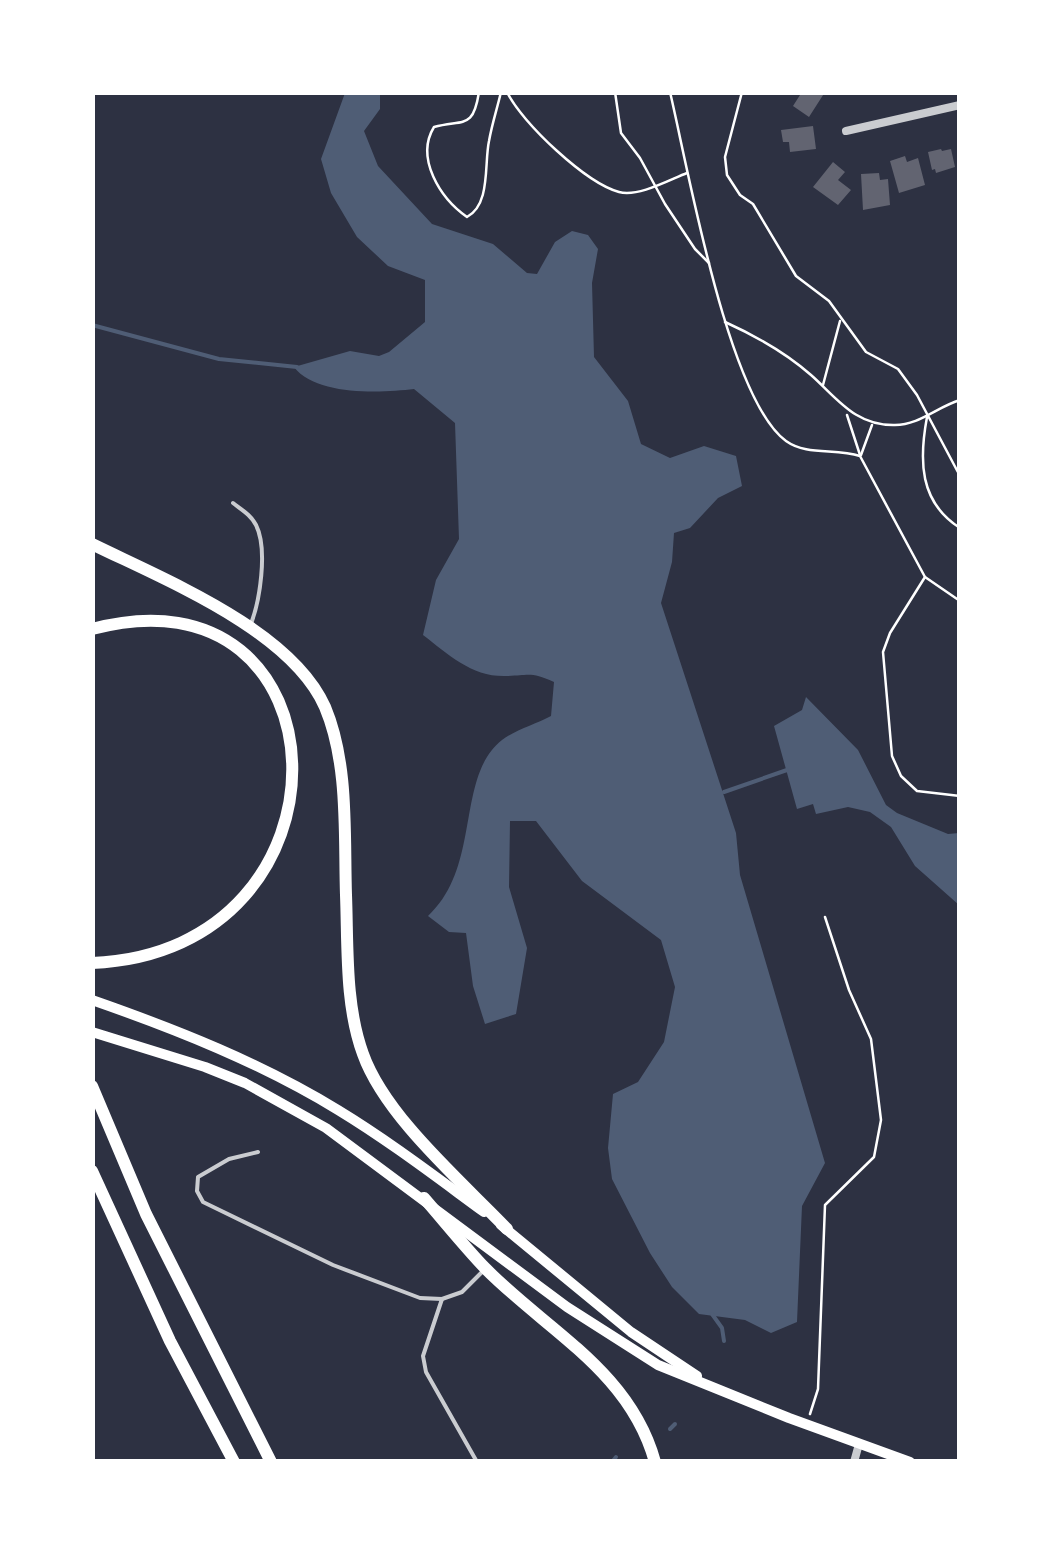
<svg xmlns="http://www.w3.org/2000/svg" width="1052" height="1554" font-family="Merriweather,serif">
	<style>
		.water { fill: #4f5d75 }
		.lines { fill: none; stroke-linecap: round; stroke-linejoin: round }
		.stream { stroke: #4f5d75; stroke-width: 4 }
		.building { fill: #626471 }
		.path { stroke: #fff; stroke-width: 2.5 }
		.service { stroke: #caccd0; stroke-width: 4 }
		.minor { stroke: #caccd0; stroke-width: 8 }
		.secondary { stroke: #fff; stroke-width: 10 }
		.trunk { stroke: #fff; stroke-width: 12 }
	</style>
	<rect width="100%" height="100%" fill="#2d3142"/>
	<g class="water">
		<path d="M345 93H380V109L364 131 378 166 432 224 493 244 527 273 537 274 555 242 572 231 588 235 598 249 592 283 594 357 628 401 641 444 670 458 704 446 736 456 742 486 718 498 690 528 674 533 672 562 661 603 736 833 740 875 825 1163 802 1206 797 1322 771 1333 745 1320 699 1314 672 1287 650 1253 612 1179 608 1148 613 1094 638 1082 664 1042 675 987 661 940 582 881 536 821H510L509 887 527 948 516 1014 485 1024 473 986 466 933 449 932 428 916C482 866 455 777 502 740 515 730 536 724 551 716L554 682C532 672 530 675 508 676 473 678 449 655 423 635L436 580 459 539 455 423 414 389C381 393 316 396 294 367L350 351 379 356 389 352 425 322V280L388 266 357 237 331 193 321 159Z"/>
		<polygon points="806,697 858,750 886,805 897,813 948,834 959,833 959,905 915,866 891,827 870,812 848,807 816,814 813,804 797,809 774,726 802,710"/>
	</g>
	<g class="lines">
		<g class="stream">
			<polyline points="92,325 219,359 297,367"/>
			<polyline points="724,792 787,770"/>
			<polyline points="712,1314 722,1328 724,1341"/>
			<polyline points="670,1429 675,1424"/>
			<polyline points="612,1462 616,1457"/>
		</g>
	</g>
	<g class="building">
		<polygon points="796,92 825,92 809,117 793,106 800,95"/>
		<polygon points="813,126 816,149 790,152 789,142 783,142 781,130"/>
		<polygon points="941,149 942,151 951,149 955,167 936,173 935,169 932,170 928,152"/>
		<polygon points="905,156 907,162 918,158 925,185 899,193 890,161"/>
		<polygon points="833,162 845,172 838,180 851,190 838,205 813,187"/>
		<polygon points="879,173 880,180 888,179 890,205 863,210 861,174"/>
	</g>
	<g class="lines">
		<g class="path">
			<path d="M479 92C473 130 464 119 434 127 415 158 440 198 467 217 491 204 484 164 489 141 492 124 497 109 501 92"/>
			<path d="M507 92C522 123 586 183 619 192 639 197 669 180 687 173"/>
			<polyline points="615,92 621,133 640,158 665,204 695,249 709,263"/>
			<path d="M670 92C688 168 728 399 786 441 807 456 835 448 860 456L925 577 960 601"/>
			<polyline points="742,92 725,157 727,175 740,195 753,204 796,276 829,301 866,352 898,369 917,395 960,476"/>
			<polyline points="92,218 92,239"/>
			<path d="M725 322C756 336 785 352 811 375 837 398 855 426 895 425 919 425 937 407 960 400"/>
			<polyline points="823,385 840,321"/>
			<polyline points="847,415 860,455"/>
			<path d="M927 417C919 460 919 502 960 528"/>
			<polyline points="861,455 872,425"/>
			<polyline points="925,577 890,633 883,652 892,756 901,776 917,791 960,796"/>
			<polyline points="810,1414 818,1389 825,1205 874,1157 881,1120 871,1039 849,990 825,917"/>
		</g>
		<g class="service">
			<path d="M233 503C242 510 251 515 256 525 268 549 260 602 250 626"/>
			<polyline points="258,1152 229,1159 198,1177 197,1191 203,1202 333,1265 420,1298 442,1299 462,1292 482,1272"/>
			<polyline points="442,1299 423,1356 426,1372 477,1462"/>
		</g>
		<g class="minor">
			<polyline points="846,131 960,105"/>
			<polyline points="854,1462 859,1444"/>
		</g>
		<g class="secondary">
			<path d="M92 1000C178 1030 261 1063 338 1110 389 1141 436 1177 484 1212"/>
			<polyline points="92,1032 205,1067 245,1083 326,1128 567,1307 658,1365 789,1418 910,1462"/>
			<polyline points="501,1225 631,1332 697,1376"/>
		</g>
		<g class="trunk">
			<path d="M92 544C165 580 291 630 325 707 349 764 344 835 346 895 348 947 345 1005 363 1054 385 1116 461 1181 507 1229"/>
			<path d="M92 629C352 559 366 952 92 963"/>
			<polyline points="92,1086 146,1214 271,1462"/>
			<polyline points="92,1171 170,1341 234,1462"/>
			<path d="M424 1198C444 1221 464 1246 485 1268 547 1331 630 1371 655 1462"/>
		</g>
	</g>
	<rect width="1052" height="1554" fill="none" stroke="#ffffff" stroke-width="190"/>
</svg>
